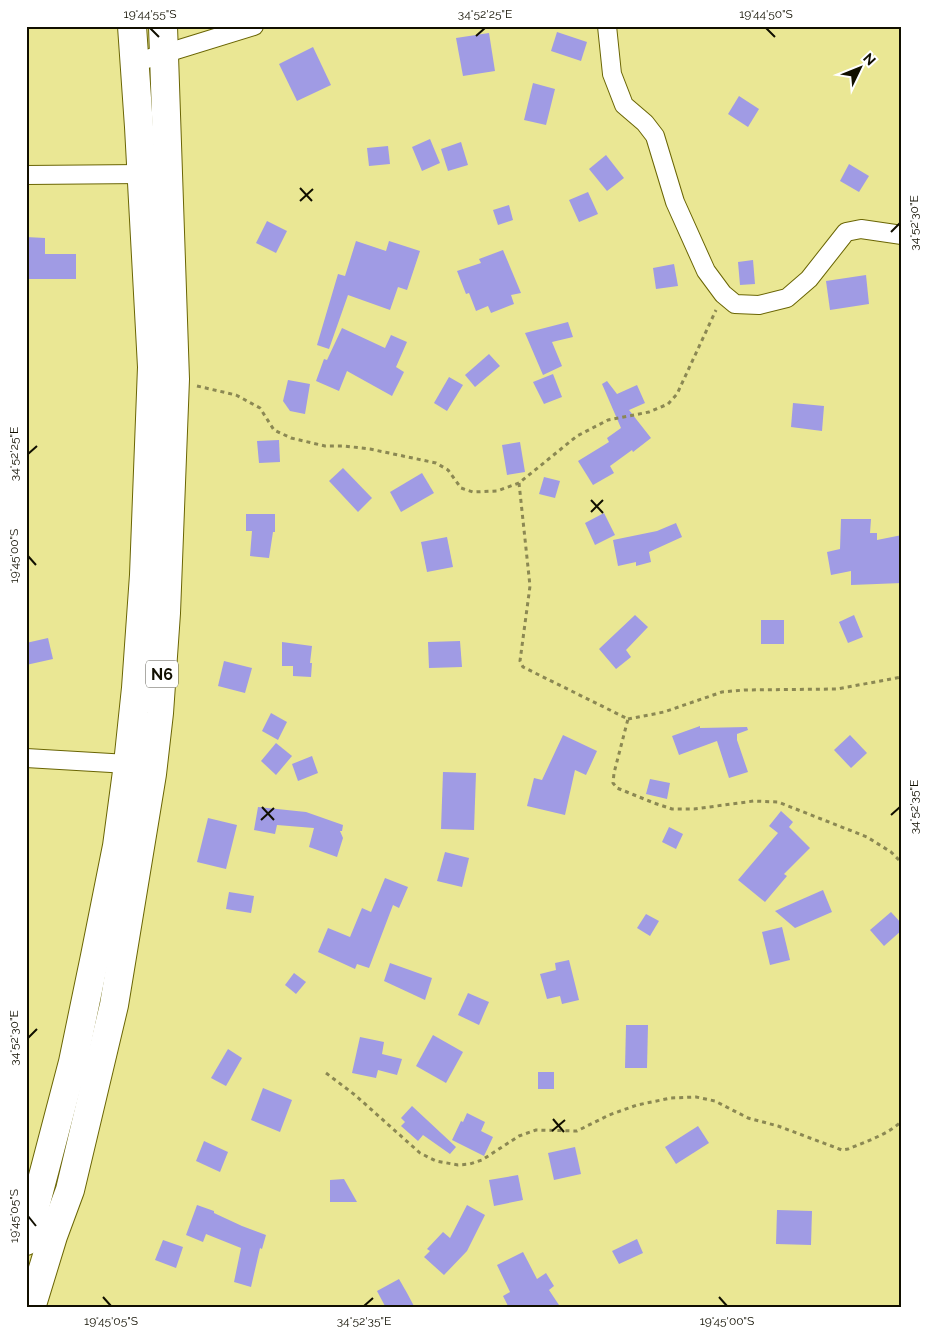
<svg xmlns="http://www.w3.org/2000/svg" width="928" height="1334" font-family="Raleway,sans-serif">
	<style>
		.building { fill: #a09be4 }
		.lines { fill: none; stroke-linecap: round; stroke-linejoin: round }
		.minor-casing { stroke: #6a6504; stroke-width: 20 }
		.trunk-casing { stroke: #6a6504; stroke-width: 30 }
		.path { stroke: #8b8853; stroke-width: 3; stroke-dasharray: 4 4; stroke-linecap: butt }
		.minor { stroke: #fff; stroke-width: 18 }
		.trunk { stroke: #fff; stroke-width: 28 }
		.ticks { fill: none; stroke: #110f00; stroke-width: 2 }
		.labels { text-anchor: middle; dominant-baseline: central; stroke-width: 4; stroke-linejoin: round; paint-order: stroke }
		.shield { fill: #fff; stroke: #58574c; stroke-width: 1 }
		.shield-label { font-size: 16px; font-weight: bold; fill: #110f00 }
		.neatline { fill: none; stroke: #110f00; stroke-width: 2 }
		.ticks-label { font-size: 12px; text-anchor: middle; fill: #110f00 }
	</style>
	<rect width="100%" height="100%" fill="#eae794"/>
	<g class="building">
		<polygon points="557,32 587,42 581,61 551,51"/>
		<polygon points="489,33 495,71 463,76 456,38"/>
		<polygon points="313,47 331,85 297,101 279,64"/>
		<polygon points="533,83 555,89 546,125 524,120"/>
		<polygon points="739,96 759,109 748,127 728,114"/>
		<polygon points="430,139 440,163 422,171 412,147"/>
		<polygon points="461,142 468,165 448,171 441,149"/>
		<polygon points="388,146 390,164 369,166 367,148"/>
		<polygon points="606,155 624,178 607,191 589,169"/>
		<polygon points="849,164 869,176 859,192 840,181"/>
		<polygon points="588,192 598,214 579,222 569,200"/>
		<polygon points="509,205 513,220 498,225 493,210"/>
		<polygon points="267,221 287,231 276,253 256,243"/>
		<polygon points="26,237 45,238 45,254 76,254 76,279 26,279"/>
		<polygon points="356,241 386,251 389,241 420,251 407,290 398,287 390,310 348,295 329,349 317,345 338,274 345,276"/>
		<polygon points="503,250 521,293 511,295 514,304 491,313 488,306 476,311 469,293 466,294 457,271 481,263 479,259"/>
		<polygon points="753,260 755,284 740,285 738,262"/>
		<polygon points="674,264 678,286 656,289 653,268"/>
		<polygon points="866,275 869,304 830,310 826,281"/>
		<polygon points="568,322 573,337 552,342 562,366 543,375 525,333"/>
		<polygon points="342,328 385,348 391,335 407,342 396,367 404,372 392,396 347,371 339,391 316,381 324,359 327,360"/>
		<polygon points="489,354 500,366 475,387 465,375"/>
		<polygon points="553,374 562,397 544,404 533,382"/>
		<polygon points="449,377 463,385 447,411 434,403"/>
		<polygon points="288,380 310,384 305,414 290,411 283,401"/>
		<polygon points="607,381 617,394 637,385 645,403 629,410 651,438 633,452 632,450 610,466 614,473 593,485 578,461 609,442 607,438 621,428 602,384"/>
		<polygon points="793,403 824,406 822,431 791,427"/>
		<polygon points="279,440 280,462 259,463 257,441"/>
		<polygon points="520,442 525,472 507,475 502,445"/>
		<polygon points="343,468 372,498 358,512 329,481"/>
		<polygon points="422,473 434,493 401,512 390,492"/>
		<polygon points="544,477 560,481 555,498 539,494"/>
		<polygon points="604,513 615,535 595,545 585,523"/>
		<polygon points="246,514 275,514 275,532 273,532 269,558 250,556 252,531 246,531"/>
		<polygon points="841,519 871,519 870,533 877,533 877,540 902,535 902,583 851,585 851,571 831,575 827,552 840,549"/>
		<polygon points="676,523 682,537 649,552 651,562 636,566 636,562 618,566 613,540 657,531"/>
		<polygon points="447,537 453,567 427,572 421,542"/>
		<polygon points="635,615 648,627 626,650 631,657 616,669 599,649"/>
		<polygon points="854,615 863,637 848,643 839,622"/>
		<rect x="761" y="620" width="23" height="24"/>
		<polygon points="48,638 53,659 26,665 26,643"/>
		<polygon points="460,641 462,667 429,668 428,642"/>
		<polygon points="282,642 312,646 310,663 312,663 311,677 293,676 293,666 282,666"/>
		<polygon points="224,661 252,668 245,693 218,686"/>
		<polygon points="271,713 287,722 278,740 262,731"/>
		<polygon points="700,726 700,728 747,727 748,730 737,734 737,740 748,772 729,778 717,741 679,755 672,736"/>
		<polygon points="563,735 597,751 586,775 575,770 565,815 527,806 534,778 542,780"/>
		<polygon points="850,735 867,753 851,768 834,750"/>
		<polygon points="276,743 292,756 276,775 261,761"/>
		<polygon points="312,756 318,773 298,781 292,764"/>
		<polygon points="443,772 476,773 474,830 441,829"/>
		<polygon points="650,779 670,783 667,799 646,794"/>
		<polygon points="258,807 306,812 343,825 342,831 340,831 343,838 337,857 309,847 314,828 277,825 275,834 254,830"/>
		<polygon points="781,811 793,822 789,827 810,848 784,874 787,876 765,902 738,880 778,833 769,826"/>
		<polygon points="208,818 237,825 226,869 197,862"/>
		<polygon points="669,827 683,834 676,849 662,842"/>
		<polygon points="445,852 469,858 462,887 437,881"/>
		<polygon points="385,878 408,887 399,908 393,905 369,968 357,964 355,969 318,952 328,928 350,937 362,908 371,912"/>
		<polygon points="823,890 832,912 795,928 775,911"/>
		<polygon points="229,892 254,896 251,913 226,909"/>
		<polygon points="891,912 902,924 902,930 884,946 870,930"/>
		<polygon points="646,914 659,921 650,936 637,928"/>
		<polygon points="782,927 790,960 770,965 762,932"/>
		<polygon points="569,960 579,1000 562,1004 560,996 547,999 540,974 556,970 555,963"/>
		<polygon points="390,963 432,978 425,1000 384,981"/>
		<polygon points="294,973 306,982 296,994 285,985"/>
		<polygon points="468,993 489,1002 479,1025 458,1015"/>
		<polygon points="626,1025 648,1025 647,1068 625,1068"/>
		<polygon points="433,1035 463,1052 446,1083 416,1066"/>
		<polygon points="360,1037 384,1042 382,1054 402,1059 397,1075 378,1070 376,1078 352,1073"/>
		<polygon points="228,1049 242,1058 226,1086 211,1078"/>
		<rect x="538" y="1072" width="16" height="17"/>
		<polygon points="263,1088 292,1100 280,1132 251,1120"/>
		<polygon points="412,1106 456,1147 450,1154 423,1135 418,1141 401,1126 405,1122 401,1118"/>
		<polygon points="467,1113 485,1122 481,1131 493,1137 484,1156 452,1140 461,1121 463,1122"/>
		<polygon points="698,1126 709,1143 676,1164 665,1147"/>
		<polygon points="204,1141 228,1152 220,1172 196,1161"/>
		<polygon points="575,1147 581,1174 554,1180 548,1153"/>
		<polygon points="518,1175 523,1200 494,1206 489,1180"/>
		<polygon points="344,1179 357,1202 330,1202 330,1180"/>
		<polygon points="197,1205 214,1211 214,1213 242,1226 266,1235 262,1249 260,1248 251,1287 234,1282 241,1248 206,1234 203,1242 186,1235"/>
		<polygon points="467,1205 485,1215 467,1251 444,1275 424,1257 430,1251 427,1249 443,1232 450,1238"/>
		<polygon points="777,1210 812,1211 811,1245 776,1244"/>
		<polygon points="637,1239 643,1253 619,1264 612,1251"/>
		<polygon points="163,1240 183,1247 176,1268 155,1260"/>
		<polygon points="523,1252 537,1279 546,1273 554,1286 549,1290 561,1308 509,1308 503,1296 510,1292 497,1265"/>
		<polygon points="399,1279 407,1293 415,1308 386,1308 377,1291"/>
	</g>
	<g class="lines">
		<defs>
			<g id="minor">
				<polyline points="607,26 612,74 624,105 645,123 655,136 675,202 706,271 723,294 735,304 759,305 787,298 809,279 846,232 861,229 902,235"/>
				<polyline points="134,63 254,26"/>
				<polyline points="26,175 142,174"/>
				<polyline points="26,758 128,764"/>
			</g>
			<g id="trunk">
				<polyline points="26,1241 73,1062 95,956 117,846 128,764 136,688 144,575 152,367 139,127 132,26"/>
				<polyline points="31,1308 53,1236 70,1190 114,1005 152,774 159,713 166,613 175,379 163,26"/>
			</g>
		</defs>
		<use href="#minor" class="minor-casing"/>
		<use href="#trunk" class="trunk-casing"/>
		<g class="path">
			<polyline points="197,386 236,395 260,408 274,430 291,438 325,446 344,446 370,449 436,463 448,470 461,488 473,492 497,491 519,483 577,436 608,420 649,412 668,404 677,394 716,310"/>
			<polyline points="519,483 530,586 520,661 523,667 628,719 614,773 613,783 617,788 654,803 672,809 694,809 754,801 778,802 867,837 891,852 902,863"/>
			<polyline points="628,719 664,712 722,692 744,690 837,689 902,677"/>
			<path d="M326 1073 355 1095 420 1153 436 1161 458 1165 470 1164 482 1160 519 1136 536 1130 577 1131 609 1115 637 1105 671 1098 696 1097 715 1101 748 1118 778 1126 842 1150 848 1149C867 1141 887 1135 902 1121"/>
		</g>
		<use href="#minor" class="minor"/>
		<use href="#trunk" class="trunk"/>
	</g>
	<path class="ticks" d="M150 28 159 37M766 28 775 37M476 36 485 28M300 188 312 201M300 201 313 189M891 232 900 223M28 454 37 446M591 500 603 513M591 512 603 500M28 556 36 565M262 807 274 820M891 815 900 807M261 820 274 808M28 1038 37 1029M553 1119 564 1132M552 1131 565 1120M28 1216 36 1226M103 1297 111 1306M719 1297 727 1306M364 1306 373 1298"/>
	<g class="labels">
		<rect class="shield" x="146" y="660.5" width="32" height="27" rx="4"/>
		<g class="shield-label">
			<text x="162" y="674">N6</text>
		</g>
	</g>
	<rect width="928" height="1334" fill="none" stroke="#ffffff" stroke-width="55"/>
	<g transform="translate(860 68) rotate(47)" stroke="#ffffff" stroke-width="4" paint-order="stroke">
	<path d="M0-4L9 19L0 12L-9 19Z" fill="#110f00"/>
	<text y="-8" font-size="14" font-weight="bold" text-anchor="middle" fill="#110f00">N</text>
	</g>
	<rect x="28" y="28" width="872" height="1278" class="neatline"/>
	<g class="ticks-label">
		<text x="150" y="18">19°44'55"S</text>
		<text x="485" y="18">34°52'25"E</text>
		<text x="766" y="18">19°44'50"S</text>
		<text transform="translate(914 223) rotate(-90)" y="4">34°52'30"E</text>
		<text transform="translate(14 454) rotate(-90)" y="4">34°52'25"E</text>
		<text transform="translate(14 556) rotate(-90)" y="4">19°45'00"S</text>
		<text transform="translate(914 807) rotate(-90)" y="4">34°52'35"E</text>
		<text transform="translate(14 1038) rotate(-90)" y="4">34°52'30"E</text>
		<text transform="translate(14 1216) rotate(-90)" y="4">19°45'05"S</text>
		<text x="111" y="1325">19°45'05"S</text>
		<text x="364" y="1325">34°52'35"E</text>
		<text x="727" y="1325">19°45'00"S</text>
	</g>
</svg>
